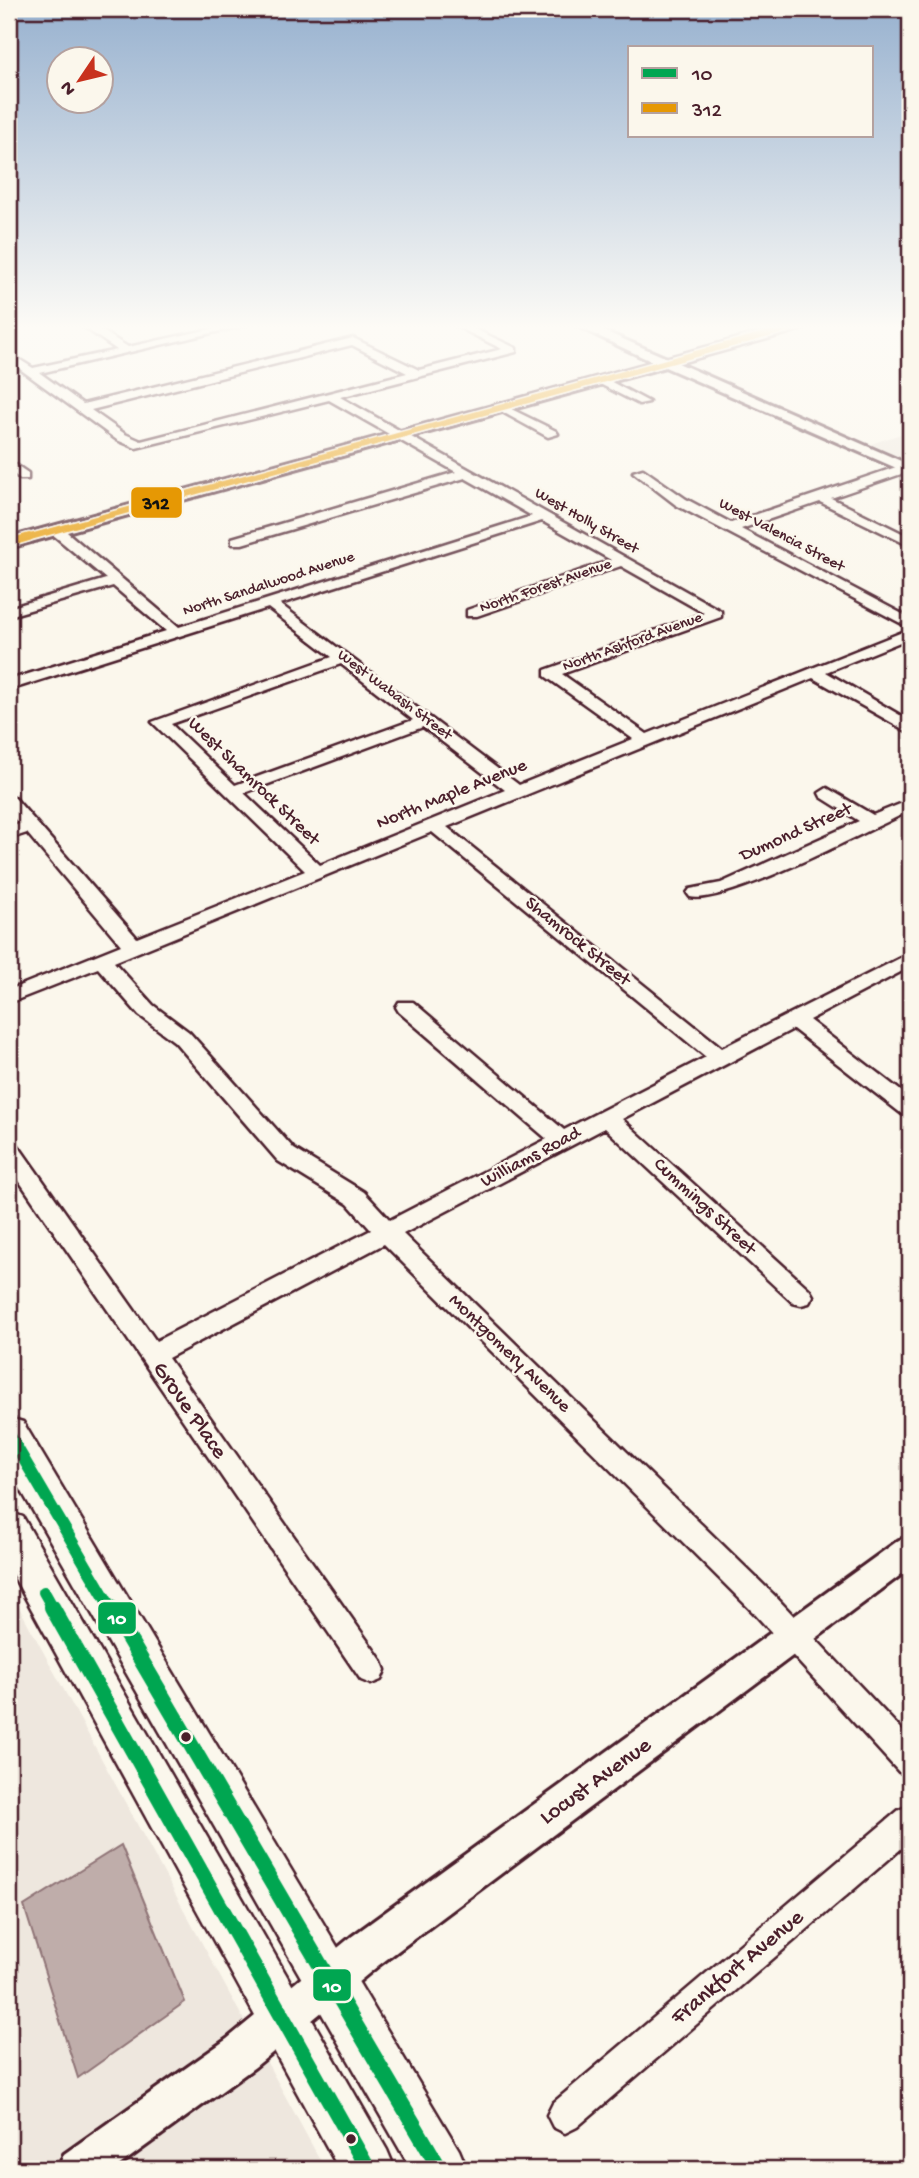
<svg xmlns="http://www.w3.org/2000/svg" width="919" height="2178" font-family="'Gochi Hand',sans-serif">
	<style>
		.built { fill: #eee7de }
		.water { fill: #bfadaa; stroke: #907477; stroke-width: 2 }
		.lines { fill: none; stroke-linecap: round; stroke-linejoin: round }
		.minor-casing { stroke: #4a1f2b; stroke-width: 5 }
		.tertiary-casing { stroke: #4a1f2b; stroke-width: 6 }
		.primary-casing { stroke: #4a1f2b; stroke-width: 5 }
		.minor { fill: #fbf7ec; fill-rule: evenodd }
		.tertiary { fill: #fbf7ec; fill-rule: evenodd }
		.primary { fill: #fbf7ec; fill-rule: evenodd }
		.bus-1-far1-casing { stroke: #fbf7ec; stroke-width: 18 }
		.bus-1-casing { stroke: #fbf7ec; stroke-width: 21 }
		.bus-2-far1-casing { stroke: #fbf7ec; stroke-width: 9 }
		.bus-2-casing { stroke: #fbf7ec; stroke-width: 11 }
		.bus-1-far1 { stroke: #00a651; stroke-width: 12 }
		.bus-1 { stroke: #00a651; stroke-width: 16 }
		.bus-2-far1 { stroke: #e69804; stroke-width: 6 }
		.bus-2 { stroke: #e69804; stroke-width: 8 }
		.bus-dot { fill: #4a1f2b; stroke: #fbf7ec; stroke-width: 2.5 }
		.labels { text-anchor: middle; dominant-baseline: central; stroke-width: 5; stroke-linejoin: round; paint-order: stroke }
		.far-street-label { font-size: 16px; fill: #4a1f2b; stroke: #fbf7ec }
		.street-label { font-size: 19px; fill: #4a1f2b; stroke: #fbf7ec }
		.near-street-label { font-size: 23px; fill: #4a1f2b; stroke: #fbf7ec }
		.line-badge { stroke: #fbf7ec; stroke-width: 2.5 }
		.badge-label { font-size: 19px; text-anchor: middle; font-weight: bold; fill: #fff }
		.pale-badge-label { font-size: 19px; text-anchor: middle; font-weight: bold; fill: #111 }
	</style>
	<rect width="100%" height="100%" fill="#fbf7ec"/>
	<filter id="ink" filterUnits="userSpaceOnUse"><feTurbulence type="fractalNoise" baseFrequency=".0143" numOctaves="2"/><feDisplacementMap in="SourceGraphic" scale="14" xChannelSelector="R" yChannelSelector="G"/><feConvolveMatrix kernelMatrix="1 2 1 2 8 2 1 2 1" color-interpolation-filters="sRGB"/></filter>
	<g filter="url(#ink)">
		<g class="built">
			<polygon points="910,431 910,462 871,444"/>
			<polygon points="9,1589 325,2169 9,2169"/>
		</g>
		<polygon class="water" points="121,1845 185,2002 78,2078 24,1906"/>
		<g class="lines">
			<defs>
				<g id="minor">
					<path d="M81 325H93L128 347 229 325H246L40 373 83 404 353 338 419 370 502 349 454 325H466L516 348V352L340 397 721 611V617L562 674 647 734 910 629V638L826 672 910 721V733L813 678 447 827 722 1048 910 953V967L809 1020 910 1098V1116L902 1114 793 1029 622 1119 809 1289 813 1296 809 1303 801 1305 793 1303 605 1128 403 1234 774 1595 910 1739V1776L899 1772 754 1613 384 1244 168 1358 381 1660 385 1670 381 1680 371 1684 361 1680 9 1166V1142L17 1144 156 1341 371 1230 348 1204 278 1161 175 1042 139 1015 98 968 9 1003V990L121 945 27 833 9 839V828L19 824 9 812V797L15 798 137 938 305 871 152 722 332 657 268 608 9 690V680L166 631 113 586 9 616V608L106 579 51 533V527H61L179 627 532 516 465 478 242 544H232V538L456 472 329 400 136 448 117 440 9 361V353L33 368 117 350ZM352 345 407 373 141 441 125 434 91 410ZM542 521 611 560 467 610V616H477L621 566 704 613 545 670V676L633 739 519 785 280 604ZM341 664 413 720 235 785 171 724ZM423 727 505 790 320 865 244 793ZM432 832 706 1057 564 1130 413 1002H399L396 1007 399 1012 547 1139 390 1220 364 1192 294 1149 189 1032 153 1005 114 962Z"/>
					<polygon points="596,378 604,378 649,402 639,404 596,382"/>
					<polygon points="501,404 556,431 558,434 548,437 497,409 497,405"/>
					<polygon points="9,460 28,473 28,479 20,479 9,470"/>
					<polygon points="902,465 910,465 910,471 831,498 910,537 910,546 820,502 741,529 910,618 910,628 676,505 633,472 643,469 686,499 731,523"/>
					<path d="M827 788 873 815 910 800V811C870 829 724 906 690 897L687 893 690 889 721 883 859 821 821 797 819 793Z"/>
					<polygon points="910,1805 910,1841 577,2127 565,2133 553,2127 547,2115 553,2103 899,1810"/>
				</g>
				<g id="tertiary">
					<polygon points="575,325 590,325 667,358 789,325 807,325 805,328 678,363 910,465 910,474 665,367 9,548 9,538 653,362"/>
					<polygon points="910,1536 910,1568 379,1965 255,2067 114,2169 58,2169 64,2154 227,2039 351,1937 899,1540"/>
				</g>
				<g id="primary">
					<polygon points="9,1418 23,1422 459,2150 467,2169 411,2169 9,1469"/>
					<polygon points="9,1512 23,1517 387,2150 395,2169 339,2169 9,1568"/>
				</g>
			</defs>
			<use href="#minor" class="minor-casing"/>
			<use href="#tertiary" class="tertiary-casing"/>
			<use href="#primary" class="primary-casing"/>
			<use href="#minor" class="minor"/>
			<use href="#tertiary" class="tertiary"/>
			<use href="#primary" class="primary"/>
			<defs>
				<g id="bus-1-far1">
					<polyline points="9,1434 111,1608"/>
					<polyline points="44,1592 53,1608"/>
				</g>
				<g id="bus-1">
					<polyline points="52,1607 368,2169"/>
					<polyline points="110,1607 440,2169"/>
				</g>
				<polyline id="bus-2-far1" points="23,539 801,325"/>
				<polyline id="bus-2" points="9,543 29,537"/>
			</defs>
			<use href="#bus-1-far1" class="bus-1-far1-casing"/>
			<use href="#bus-1" class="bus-1-casing"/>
			<use href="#bus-2-far1" class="bus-2-far1-casing"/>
			<use href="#bus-2" class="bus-2-casing"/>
			<use href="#bus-1-far1" class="bus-1-far1"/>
			<use href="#bus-1" class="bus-1"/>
			<use href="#bus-2-far1" class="bus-2-far1"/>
			<use href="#bus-2" class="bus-2"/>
		</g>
	</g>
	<linearGradient id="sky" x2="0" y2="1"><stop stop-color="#97b1cf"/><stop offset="0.52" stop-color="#fdfbf6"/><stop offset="1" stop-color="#fdfbf6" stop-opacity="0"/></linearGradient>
	<rect width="919" height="629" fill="url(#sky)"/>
	<g class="bus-dot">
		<circle cx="186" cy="1737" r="6"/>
		<circle cx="351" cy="2139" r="6"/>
	</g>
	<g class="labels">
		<g class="far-street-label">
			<text transform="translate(586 522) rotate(30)">West Holly Street</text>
			<text transform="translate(781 536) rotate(28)">West Valencia Street</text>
			<text transform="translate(269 585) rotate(-18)">North Sandalwood Avenue</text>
			<text transform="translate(546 587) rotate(-19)">North Forest Avenue</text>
			<text transform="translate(633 643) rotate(-20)">North Ashford Avenue</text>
			<text transform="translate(394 696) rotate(37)">West Wabash Street</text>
		</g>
		<g class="street-label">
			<text transform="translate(253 782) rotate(44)">West Shamrock Street</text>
			<text transform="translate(452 795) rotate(-22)">North Maple Avenue</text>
			<text transform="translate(796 833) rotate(-24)">Dumond Street</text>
			<text transform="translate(577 942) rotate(39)">Shamrock Street</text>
			<text transform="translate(531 1158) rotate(-28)">Williams Road</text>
			<text transform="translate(704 1207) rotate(43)">Cummings Street</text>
			<text transform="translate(509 1354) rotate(44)">Montgomery Avenue</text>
		</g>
		<g class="near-street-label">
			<text transform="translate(189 1411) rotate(55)">Grove Place</text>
			<text transform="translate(596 1782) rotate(-36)">Locust Avenue</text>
			<text transform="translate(738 1968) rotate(-40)">Frankfort Avenue</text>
		</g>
	</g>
	<g class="line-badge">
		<rect x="130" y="486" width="53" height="33" rx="7" fill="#e69804"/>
		<rect x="97" y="1601" width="40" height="34" rx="7" fill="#00a651"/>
		<rect x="312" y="1968" width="40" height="34" rx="7" fill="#00a651"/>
	</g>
	<g class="badge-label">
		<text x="117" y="1624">10</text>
		<text x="332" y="1992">10</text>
	</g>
	<g class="pale-badge-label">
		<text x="156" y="509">312</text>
	</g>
	<rect width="919" height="2178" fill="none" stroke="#fbf7ec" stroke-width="35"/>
	<rect x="18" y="18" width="884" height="2143" fill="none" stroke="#4a1f2b" stroke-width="2.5" filter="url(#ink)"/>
	<rect x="628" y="46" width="245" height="91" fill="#fbf7ec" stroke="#b4a19f" stroke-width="2"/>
	<rect x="642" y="68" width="35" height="10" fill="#00a651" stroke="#b4a19f" stroke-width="2"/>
	<text x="692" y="80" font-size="21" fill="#4a1f2b">10</text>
	<rect x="642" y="103" width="35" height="10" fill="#e69804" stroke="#b4a19f" stroke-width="2"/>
	<text x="692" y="116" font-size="21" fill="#4a1f2b">312</text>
	<g transform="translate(80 80) rotate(235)"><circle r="33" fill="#fbf7ec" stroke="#b4a19f" stroke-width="2"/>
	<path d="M0-5L12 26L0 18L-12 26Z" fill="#c8321e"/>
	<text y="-10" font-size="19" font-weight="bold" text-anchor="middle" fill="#4a1f2b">N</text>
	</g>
</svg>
